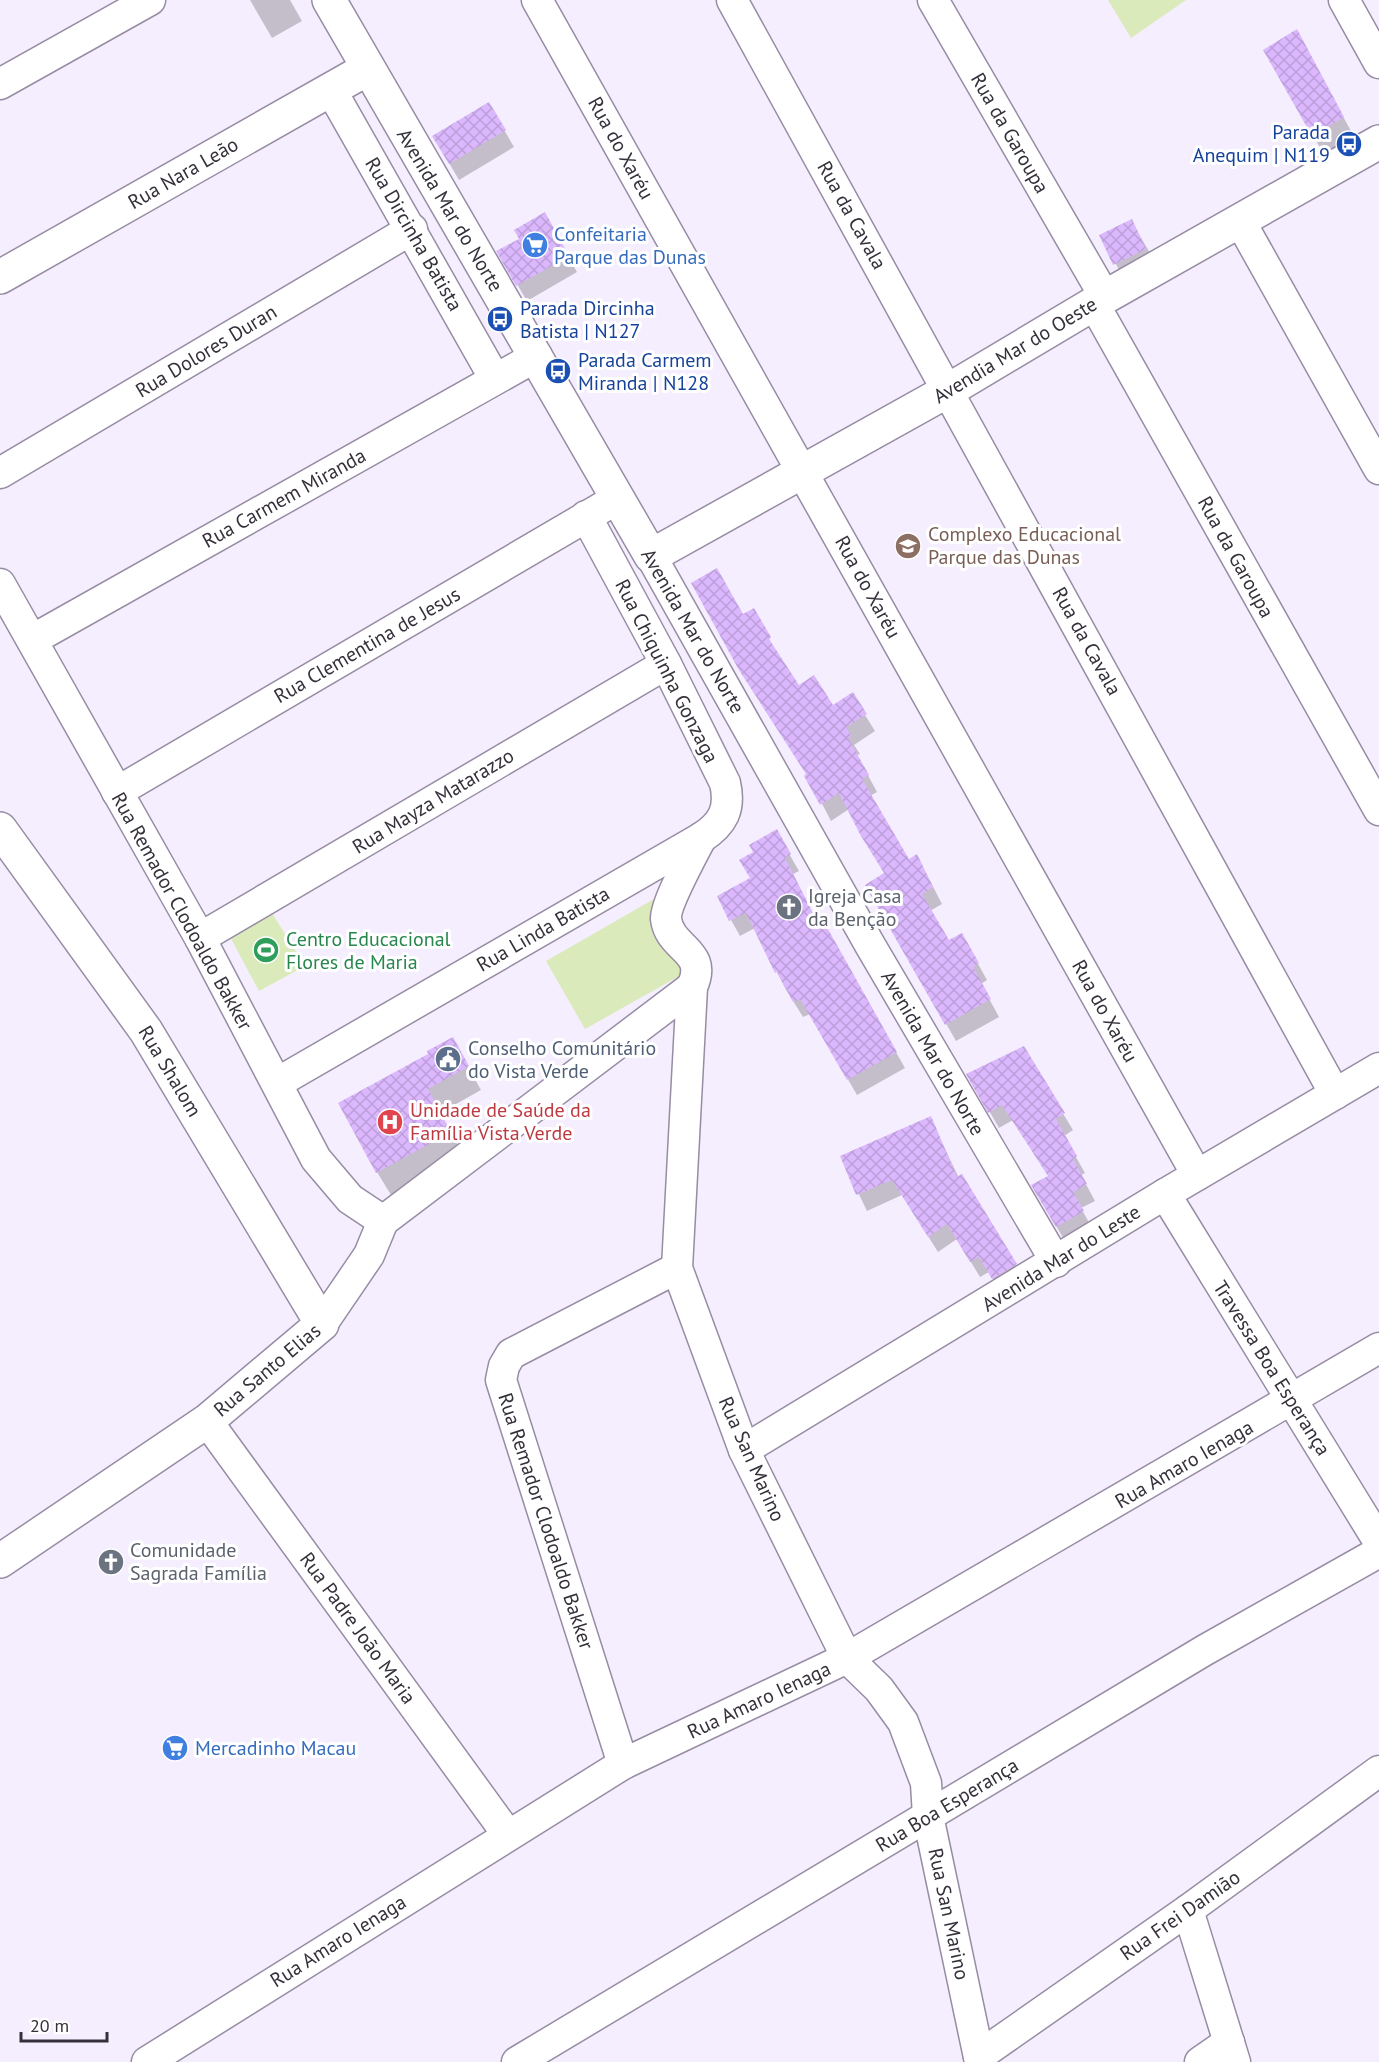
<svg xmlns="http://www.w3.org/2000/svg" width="1379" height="2062" font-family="'PT Sans',sans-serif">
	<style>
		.pitch { fill: #dbeaba }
		.shadow { fill: #0003 }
		.building { fill: url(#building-cross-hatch) }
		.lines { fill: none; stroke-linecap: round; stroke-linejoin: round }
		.minor-casing { stroke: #978ca4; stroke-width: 33 }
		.tertiary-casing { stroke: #978ca4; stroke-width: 36 }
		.minor { stroke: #fff; stroke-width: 30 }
		.tertiary { stroke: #fff; stroke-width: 33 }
		.labels { text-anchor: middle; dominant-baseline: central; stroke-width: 6; stroke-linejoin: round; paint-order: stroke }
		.transit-label { font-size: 20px; fill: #164399; stroke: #fff; text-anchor: start }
		.street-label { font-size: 20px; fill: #35303a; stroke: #fff }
		.shop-label { font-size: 20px; fill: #366cbe; stroke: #fff; text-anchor: start }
		.education-label { font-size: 20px; fill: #785e54; stroke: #fff; text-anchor: start }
		.worship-label { font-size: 20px; fill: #5b616d; stroke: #fff; text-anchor: start }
		.leisure-label { font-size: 20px; fill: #27864d; stroke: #fff; text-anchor: start }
		.service-label { font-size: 20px; fill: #4e5e75; stroke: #fff; text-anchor: start }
		.health-label { font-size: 20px; fill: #be3a42; stroke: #fff; text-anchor: start }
	</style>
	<defs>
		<pattern id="building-cross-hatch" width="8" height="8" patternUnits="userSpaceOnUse" patternTransform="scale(1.5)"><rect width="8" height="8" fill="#dbb8fd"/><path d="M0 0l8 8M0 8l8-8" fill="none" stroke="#bd9eda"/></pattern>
	</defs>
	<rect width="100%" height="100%" fill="#f5eefe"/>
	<g class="pitch">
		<polygon points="1108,0 1186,0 1131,38"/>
		<polygon points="654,899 690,970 585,1029 546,961"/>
		<polygon points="270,910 305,966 259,991 228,933"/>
	</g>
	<g class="shadow">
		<polygon points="250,0 290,0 302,21 272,38"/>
		<polygon points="1265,50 1310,56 1357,142 1327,160"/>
		<polygon points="489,104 514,147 459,180 434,137"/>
		<polygon points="544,214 577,272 527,301 498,252 521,239"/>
		<polygon points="1131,221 1150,253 1133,296 1101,236"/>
		<polygon points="693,583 743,616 754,610 778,656 799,687 833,707 865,715 875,731 854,745 860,754 857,755 877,792 870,796 908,861 926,873 942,904 930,911 948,942 962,935 987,980 981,984 999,1017 956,1041 867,885 886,874 849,809 831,821 807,775"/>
		<polygon points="776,831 799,871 793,874 814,916 818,915 905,1068 857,1095 810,1014 803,1017 785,988 755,928 740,936 731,920 752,879 755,853"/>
		<polygon points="452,1039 481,1090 440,1113 463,1155 391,1195 377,1172 430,1055"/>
		<polygon points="1023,1048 1073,1130 1064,1136 1085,1173 1081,1175 1095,1201 1081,1208 1092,1228 1066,1243 1033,1186 1049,1177 1013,1120 999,1128 968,1074"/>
		<polygon points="930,1118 959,1178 1025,1280 1002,1294 989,1272 980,1277 957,1239 938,1252 902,1195 867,1211 841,1157"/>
	</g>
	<g class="building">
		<polygon points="1297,29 1344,117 1312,136 1263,50"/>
		<polygon points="489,102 506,130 449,164 432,136"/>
		<polygon points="545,212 569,256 516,286 496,251 519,239 514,230"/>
		<polygon points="1132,219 1146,249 1113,265 1099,235"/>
		<polygon points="717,568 743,614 754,608 771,637 769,639 799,685 814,675 833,705 853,692 867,714 846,727 851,736 848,738 869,775 862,779 909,859 917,854 933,887 922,894 949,940 962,933 979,963 973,967 991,999 945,1025 865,885 884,873 861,836 839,793 820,805 804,776 806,774 739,670 691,583"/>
		<polygon points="777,829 791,854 785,858 814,915 819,913 897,1052 847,1080 800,999 793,1002 777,972 775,973 746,913 729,921 717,896 750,878 739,860 753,852 749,845"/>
		<polygon points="453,1037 469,1066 428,1089 451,1132 376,1173 338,1103 428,1054 427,1051"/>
		<polygon points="1024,1046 1065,1113 1056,1119 1077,1156 1073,1159 1087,1184 1073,1192 1084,1211 1056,1227 1031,1185 1048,1176 1002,1105 988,1113 966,1074"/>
		<polygon points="931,1116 957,1177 962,1174 1017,1264 992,1279 979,1257 970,1262 947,1224 928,1237 892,1180 856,1195 840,1156"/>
	</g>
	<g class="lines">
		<defs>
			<g id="minor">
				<polyline points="537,0 1197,1175"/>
				<polyline points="732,0 1335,1094"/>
				<polyline points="933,0 1105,297"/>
				<polyline points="1344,0 1379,63"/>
				<polyline points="0,84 150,0"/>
				<polyline points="331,90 495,379"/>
				<polyline points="1240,221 1379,469"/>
				<polyline points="1094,304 1379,810"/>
				<polyline points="0,473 412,229"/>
				<polyline points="651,556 870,945 1056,1262"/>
				<polyline points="0,584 200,938 316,1159 350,1199 383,1221"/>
				<polyline points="32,640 537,356"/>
				<polyline points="117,792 603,507"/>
				<path d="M701 838C693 854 665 904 666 919 670 950 709 950 692 987L677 1268 744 1450 847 1658 879 1689 903 1722 926 1783 928 1816 980 2062"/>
				<polyline points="200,938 666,664"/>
				<path d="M277 1083 701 838C723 824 731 809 725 783L666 664 586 516"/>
				<polyline points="1165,1194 1379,1542"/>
				<polyline points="322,1324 369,1255 383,1221 692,987"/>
				<polyline points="207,1421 508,1835"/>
				<polyline points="744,1450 1165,1194 1379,1068"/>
				<polyline points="623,1764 501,1380 504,1366 511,1354 677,1268"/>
				<polyline points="1188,1910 1235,2062"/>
				<polyline points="979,2056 1188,1910 1379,1771"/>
				<polyline points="147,2062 623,1764 847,1658 1379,1348"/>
				<polyline points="517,2062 1205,1650 1379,1552"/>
				<polyline points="1200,2062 1229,2042"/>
			</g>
			<g id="tertiary">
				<polyline points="329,0 651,556 949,390 1105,297 1379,142"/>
				<polyline points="0,277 367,69"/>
				<polyline points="0,829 146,1031 322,1324 207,1421 0,1561"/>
			</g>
		</defs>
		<use href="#minor" class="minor-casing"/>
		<use href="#tertiary" class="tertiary-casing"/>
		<use href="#minor" class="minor"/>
		<use href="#tertiary" class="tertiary"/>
	</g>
	<defs>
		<symbol id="bus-disc" viewBox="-11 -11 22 22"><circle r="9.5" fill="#1a4fb4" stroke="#fff"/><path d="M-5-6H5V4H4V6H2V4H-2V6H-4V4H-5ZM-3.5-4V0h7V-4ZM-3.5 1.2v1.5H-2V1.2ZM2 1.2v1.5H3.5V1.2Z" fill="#fff"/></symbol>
		<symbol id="supermarket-disc" viewBox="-11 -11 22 22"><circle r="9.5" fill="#3f7fe0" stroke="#fff"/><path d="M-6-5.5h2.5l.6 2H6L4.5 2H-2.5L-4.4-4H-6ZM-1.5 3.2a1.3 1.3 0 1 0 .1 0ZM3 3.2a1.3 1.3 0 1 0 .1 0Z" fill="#fff"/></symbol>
		<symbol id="school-disc" viewBox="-11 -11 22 22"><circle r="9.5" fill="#8d6e63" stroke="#fff"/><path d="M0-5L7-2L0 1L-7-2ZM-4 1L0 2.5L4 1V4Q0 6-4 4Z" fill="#fff"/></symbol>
		<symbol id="church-disc" viewBox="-11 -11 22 22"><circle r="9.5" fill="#6b7280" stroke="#fff"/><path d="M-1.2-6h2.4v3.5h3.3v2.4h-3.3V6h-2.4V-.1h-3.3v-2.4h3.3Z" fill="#fff"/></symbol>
		<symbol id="stadium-disc" viewBox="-11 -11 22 22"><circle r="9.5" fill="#2e9e5b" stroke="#fff"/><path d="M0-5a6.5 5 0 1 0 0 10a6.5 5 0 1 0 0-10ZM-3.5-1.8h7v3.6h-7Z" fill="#fff"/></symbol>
		<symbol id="civic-disc" viewBox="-11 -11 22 22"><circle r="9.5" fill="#5c6f8a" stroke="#fff"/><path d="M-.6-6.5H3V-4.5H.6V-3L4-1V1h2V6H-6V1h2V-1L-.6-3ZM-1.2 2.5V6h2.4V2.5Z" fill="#fff"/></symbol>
		<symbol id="hospital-disc" viewBox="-11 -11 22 22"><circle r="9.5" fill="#e0444e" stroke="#fff"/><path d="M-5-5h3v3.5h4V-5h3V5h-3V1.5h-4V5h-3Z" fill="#fff"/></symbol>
	</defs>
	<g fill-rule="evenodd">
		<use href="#bus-disc" x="1334" y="129" width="30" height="30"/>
		<use href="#supermarket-disc" x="520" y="230" width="30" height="30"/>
		<use href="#bus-disc" x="485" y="304" width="30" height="30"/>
		<use href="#bus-disc" x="543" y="356" width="30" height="30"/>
		<use href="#school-disc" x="893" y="531" width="30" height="30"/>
		<use href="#church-disc" x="774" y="892" width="30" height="30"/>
		<use href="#stadium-disc" x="251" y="935" width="30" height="30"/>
		<use href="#civic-disc" x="433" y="1044" width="30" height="30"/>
		<use href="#hospital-disc" x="375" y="1107" width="30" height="30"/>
		<use href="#church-disc" x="96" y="1547" width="30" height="30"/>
		<use href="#supermarket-disc" x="160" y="1733" width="30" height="30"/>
	</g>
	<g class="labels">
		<g class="transit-label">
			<text x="1330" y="132" text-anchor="end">Parada<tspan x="1330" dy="23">Anequim | N119</tspan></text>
			<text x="520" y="308">Parada Dircinha<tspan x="520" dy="23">Batista | N127</tspan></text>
			<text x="578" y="360">Parada Carmem<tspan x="578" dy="23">Miranda | N128</tspan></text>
		</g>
		<g class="street-label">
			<text transform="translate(1010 133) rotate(60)">Rua da Garoupa</text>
			<text transform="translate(621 148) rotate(61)">Rua do Xaréu</text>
			<text transform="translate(183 173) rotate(-30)">Rua Nara Leão</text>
			<text transform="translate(450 210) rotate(59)">Avenida Mar do Norte</text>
			<text transform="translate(852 215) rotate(61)">Rua da Cavala</text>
			<text transform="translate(414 234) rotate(60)">Rua Dircinha Batista</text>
			<text transform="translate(1015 350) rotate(-31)">Avendia Mar do Oeste</text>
			<text transform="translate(206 351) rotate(-31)">Rua Dolores Duran</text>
			<text transform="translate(284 498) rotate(-29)">Rua Carmem Miranda</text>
			<text transform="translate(1236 557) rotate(61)">Rua da Garoupa</text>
			<text transform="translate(868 587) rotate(61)">Rua do Xaréu</text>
			<text transform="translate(693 631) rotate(60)">Avenida Mar do Norte</text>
			<text transform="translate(1087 641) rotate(61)">Rua da Cavala</text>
			<text transform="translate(367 645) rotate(-30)">Rua Clementina de Jesus</text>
			<text transform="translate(667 671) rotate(63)">Rua Chiquinha Gonzaga</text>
			<text transform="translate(433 801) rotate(-31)">Rua Mayza Matarazzo</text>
			<text transform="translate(182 911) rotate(61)">Rua Remador Clodoaldo Bakker</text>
			<text transform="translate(543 929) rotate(-30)">Rua Linda Batista</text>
			<text transform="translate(1105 1011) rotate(61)">Rua do Xaréu</text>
			<text transform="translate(933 1053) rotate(60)">Avenida Mar do Norte</text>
			<text transform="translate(170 1071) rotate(59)">Rua Shalom</text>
			<text transform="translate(1061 1258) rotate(-32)">Avenida Mar do Leste</text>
			<text transform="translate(1272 1368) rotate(58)">Travessa Boa Esperança</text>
			<text transform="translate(267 1370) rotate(-40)">Rua Santo Elias</text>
			<text transform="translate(752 1459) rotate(66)">Rua San Marino</text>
			<text transform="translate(1184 1464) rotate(-30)">Rua Amaro Ienaga</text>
			<text transform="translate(546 1521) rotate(72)">Rua Remador Clodoaldo Bakker</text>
			<text transform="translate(358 1628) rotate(54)">Rua Padre João Maria</text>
			<text transform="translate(759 1700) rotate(-25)">Rua Amaro Ienaga</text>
			<text transform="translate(947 1805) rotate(-31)">Rua Boa Esperança</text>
			<text transform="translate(949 1914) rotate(78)">Rua San Marino</text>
			<text transform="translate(1180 1915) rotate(-35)">Rua Frei Damião</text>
			<text transform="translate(338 1941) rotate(-32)">Rua Amaro Ienaga</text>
		</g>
		<g class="shop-label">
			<text x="554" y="234">Confeitaria<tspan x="554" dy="23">Parque das Dunas</tspan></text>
			<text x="195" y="1748">Mercadinho Macau</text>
		</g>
		<g class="education-label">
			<text x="928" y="534">Complexo Educacional<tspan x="928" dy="23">Parque das Dunas</tspan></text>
		</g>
		<g class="worship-label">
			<text x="808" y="896">Igreja Casa<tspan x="808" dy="23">da Benção</tspan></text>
			<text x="130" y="1550">Comunidade<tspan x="130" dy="23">Sagrada Família</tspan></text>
		</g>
		<g class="leisure-label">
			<text x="286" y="939">Centro Educacional<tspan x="286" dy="23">Flores de Maria</tspan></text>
		</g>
		<g class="service-label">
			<text x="468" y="1048">Conselho Comunitário<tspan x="468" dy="23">do Vista Verde</tspan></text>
		</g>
		<g class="health-label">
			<text x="410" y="1110">Unidade de Saúde da<tspan x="410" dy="23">Família Vista Verde</tspan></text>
		</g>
	</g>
	<path d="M21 2032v9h86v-9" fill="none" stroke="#35303a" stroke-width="3"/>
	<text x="30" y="2032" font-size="18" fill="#35303a" stroke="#ffffff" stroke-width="4.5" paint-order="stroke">20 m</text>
</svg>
